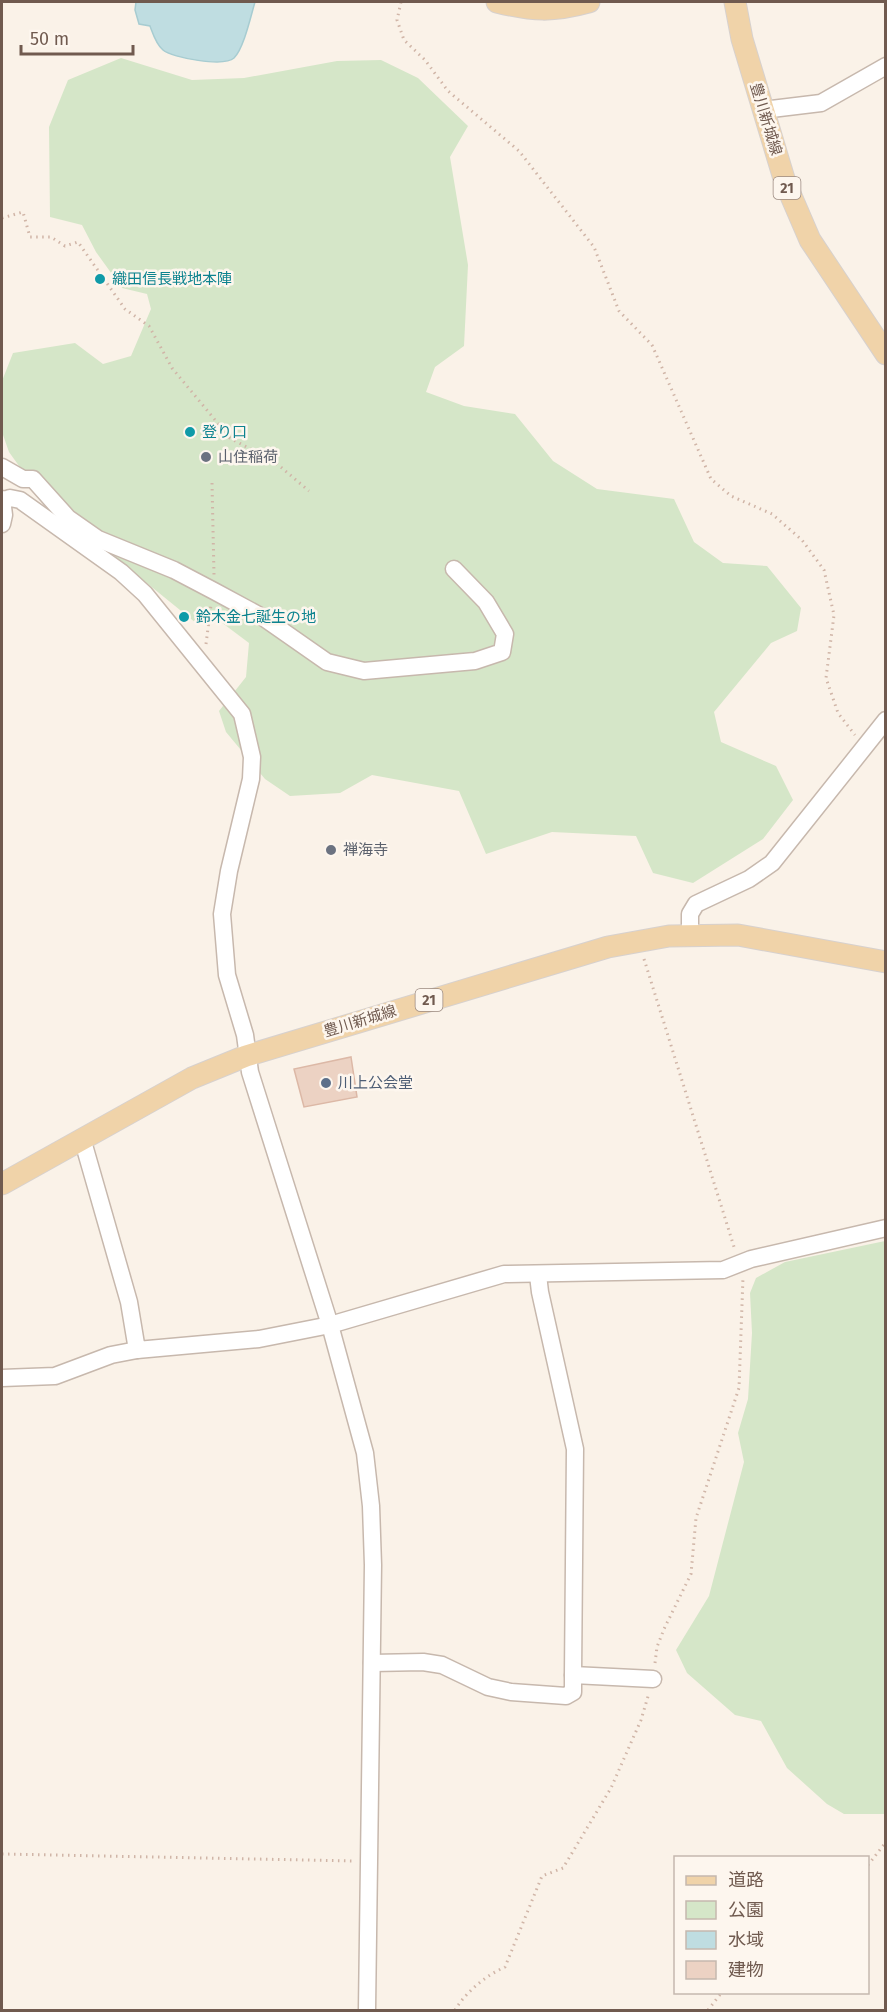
<svg xmlns="http://www.w3.org/2000/svg" width="887" height="2012" font-family="'Fira Sans','Noto Sans JP',sans-serif">
	<style>
		.green { fill: #d5e6c8 }
		.water { fill: #bfdde1; stroke: #a7ccd1; stroke-width: 1.5 }
		.building { fill: #ecd2c3; stroke: #dcb8a6; stroke-width: 1.5 }
		.lines { fill: none; stroke-linecap: round; stroke-linejoin: round }
		.minor-casing { stroke: #c7b8ad; stroke-width: 19 }
		.major-casing { stroke: #d7d1ce; stroke-width: 23 }
		.path { stroke: #d0b5a7; stroke-width: 3; stroke-dasharray: 1.5 4.5; stroke-linecap: butt }
		.minor { stroke: #fff; stroke-width: 16 }
		.major { stroke: #f0d3a9; stroke-width: 21 }
		.culture-dot { fill: #0f9aa8; stroke: #fdf6ee; stroke-width: 2 }
		.worship-dot { fill: #6b7280; stroke: #fdf6ee; stroke-width: 2 }
		.service-dot { fill: #5c6f8a; stroke: #fdf6ee; stroke-width: 2 }
		.labels { text-anchor: middle; dominant-baseline: central; stroke-width: 5; stroke-linejoin: round; paint-order: stroke }
		.shield { fill: #fdf6ee; stroke: #9a897f; stroke-width: 1.5 }
		.shield-label { font-size: 14px; font-weight: bold; fill: #705a4f }
		.street-label { font-size: 15px; fill: #705a4f; stroke: #fdf6ee }
		.culture-label { font-size: 15px; fill: #0d838f; stroke: #fdf6ee; text-anchor: start }
		.worship-label { font-size: 15px; fill: #5b616d; stroke: #fdf6ee; text-anchor: start }
		.service-label { font-size: 15px; fill: #4e5e75; stroke: #fdf6ee; text-anchor: start }
	</style>
	<rect width="100%" height="100%" fill="#faf2e8"/>
	<g class="green">
		<polygon points="121,58 192,80 244,78 337,61 381,60 418,78 468,126 450,157 468,265 464,346 435,367 426,392 464,406 515,414 553,461 597,489 674,499 694,542 723,563 767,566 801,608 797,631 771,643 714,712 721,742 776,766 793,800 763,839 693,883 653,873 636,836 552,832 486,854 459,791 372,775 340,793 290,796 265,779 226,732 219,711 246,677 249,643 221,622 196,623 42,498 9,452 2,432 2,381 13,353 75,343 103,364 131,356 151,309 147,294 122,288 96,252 82,225 50,217 49,127 68,80"/>
		<polygon points="885,1241 885,1814 844,1814 827,1804 787,1768 761,1721 735,1715 687,1673 676,1650 709,1596 744,1462 738,1433 748,1399 752,1333 750,1293 756,1278 785,1262"/>
	</g>
	<path class="water" d="M136 2H255C251 15 244 48 234 58 224 67 172 58 163 50 156 44 153 34 150 26L139 24 135 10Z"/>
	<polygon class="building" points="351,1057 357,1097 304,1107 294,1069"/>
	<g class="lines">
		<defs>
			<g id="minor">
				<polyline points="763,110 821,103 886,66"/>
				<polyline points="2,467 23,479 33,479 68,518 98,539 174,570 214,591 264,618 327,662 364,671 475,661 502,652 505,634 486,602 454,569"/>
				<polyline points="2,499 4,515 2,524"/>
				<polyline points="2,501 10,498 20,500 121,572 145,594 242,714 252,757 251,779 229,871 222,914 227,975 245,1035 250,1072 330,1325 365,1453 371,1506 373,1565 367,2010"/>
				<polyline points="690,934 690,914 696,904 749,879 772,863 886,720"/>
				<polyline points="82,1138 129,1302 137,1350 259,1339 330,1325 504,1274 723,1270 751,1259 886,1228"/>
				<polyline points="538,1275 540,1292 575,1449 573,1675"/>
				<polyline points="2,1378 55,1376 111,1355 137,1350"/>
				<polyline points="372,1663 423,1662 442,1665 488,1687 511,1692 566,1696 573,1692 573,1675 653,1679"/>
			</g>
			<g id="major">
				<path d="M497 2C533 11 553 12 589 2"/>
				<polyline points="735,2 742,39 785,182 810,240 886,354"/>
				<polyline points="2,1184 192,1078 246,1056 608,947 669,936 738,935 886,962"/>
			</g>
		</defs>
		<use href="#minor" class="minor-casing"/>
		<use href="#major" class="major-casing"/>
		<g class="path">
			<polyline points="401,2 397,20 404,40 425,60 448,91 519,151 594,247 619,311 652,345 711,479 731,496 772,514 802,540 824,570 834,615 826,678 838,713 855,735"/>
			<polyline points="2,218 23,212 30,237 51,237 65,246 78,242 125,309 149,326 172,368 230,438 276,463 309,491"/>
			<polyline points="212,483 214,575"/>
			<polyline points="206,644 211,605"/>
			<polyline points="644,959 735,1250"/>
			<polyline points="655,1663 657,1647 664,1629 691,1574 696,1518 739,1388 743,1277"/>
			<polyline points="2,1854 355,1861"/>
			<polyline points="868,1865 886,1842"/>
			<path d="M455 2010C466 1992 485 1976 505 1967L542 1876 563 1868 611 1788 641 1720 649 1693"/>
			<polyline points="708,2010 722,1992"/>
		</g>
		<use href="#minor" class="minor"/>
		<use href="#major" class="major"/>
	</g>
	<g class="culture-dot">
		<circle cx="100" cy="279" r="6"/>
		<circle cx="190" cy="432" r="6"/>
		<circle cx="184" cy="617" r="6"/>
	</g>
	<g class="worship-dot">
		<circle cx="206" cy="457" r="6"/>
		<circle cx="331" cy="850" r="6"/>
	</g>
	<circle class="service-dot" cx="326" cy="1083" r="6"/>
	<g class="labels">
		<g class="shield">
			<rect x="773.5" y="177" width="27" height="22" rx="4.5"/>
			<rect x="415.5" y="989" width="27" height="22" rx="4.5"/>
		</g>
		<g class="shield-label">
			<text x="787" y="188">21</text>
			<text x="429" y="1000">21</text>
		</g>
		<g class="street-label">
			<text transform="translate(766 119) rotate(73)">豊川新城線</text>
			<text transform="translate(360 1021) rotate(-17)">豊川新城線</text>
		</g>
		<g class="culture-label">
			<text x="112" y="279">織田信長戦地本陣</text>
			<text x="202" y="432">登り口</text>
			<text x="196" y="617">鈴木金七誕生の地</text>
		</g>
		<g class="worship-label">
			<text x="218" y="457">山住稲荷</text>
			<text x="343" y="850">禅海寺</text>
		</g>
		<g class="service-label">
			<text x="338" y="1083">川上公会堂</text>
		</g>
	</g>
	<rect width="887" height="2012" fill="none" stroke="#705a4f" stroke-width="6"/>
	<rect x="674" y="1856" width="195" height="138" fill="#fdf6ee" stroke="#c5b8ae" stroke-width="1.5"/>
	<rect x="686" y="1876" width="30" height="9" fill="#f0d3a9" stroke="#c5b8ae" stroke-width="1.5"/>
	<text x="728" y="1886" font-size="18" fill="#705a4f">道路</text>
	<rect x="686" y="1901" width="30" height="18" fill="#d5e6c8" stroke="#c5b8ae" stroke-width="1.5"/>
	<text x="728" y="1916" font-size="18" fill="#705a4f">公園</text>
	<rect x="686" y="1931" width="30" height="18" fill="#bfdde1" stroke="#c5b8ae" stroke-width="1.5"/>
	<text x="728" y="1946" font-size="18" fill="#705a4f">水域</text>
	<rect x="686" y="1961" width="30" height="18" fill="#ecd2c3" stroke="#c5b8ae" stroke-width="1.5"/>
	<text x="728" y="1976" font-size="18" fill="#705a4f">建物</text>
	<path d="M21 45v9h112v-9" fill="none" stroke="#705a4f" stroke-width="3"/>
	<text x="30" y="45" font-size="18" fill="#705a4f" stroke="#fdf6ee" stroke-width="4.5" paint-order="stroke">50 m</text>
</svg>
